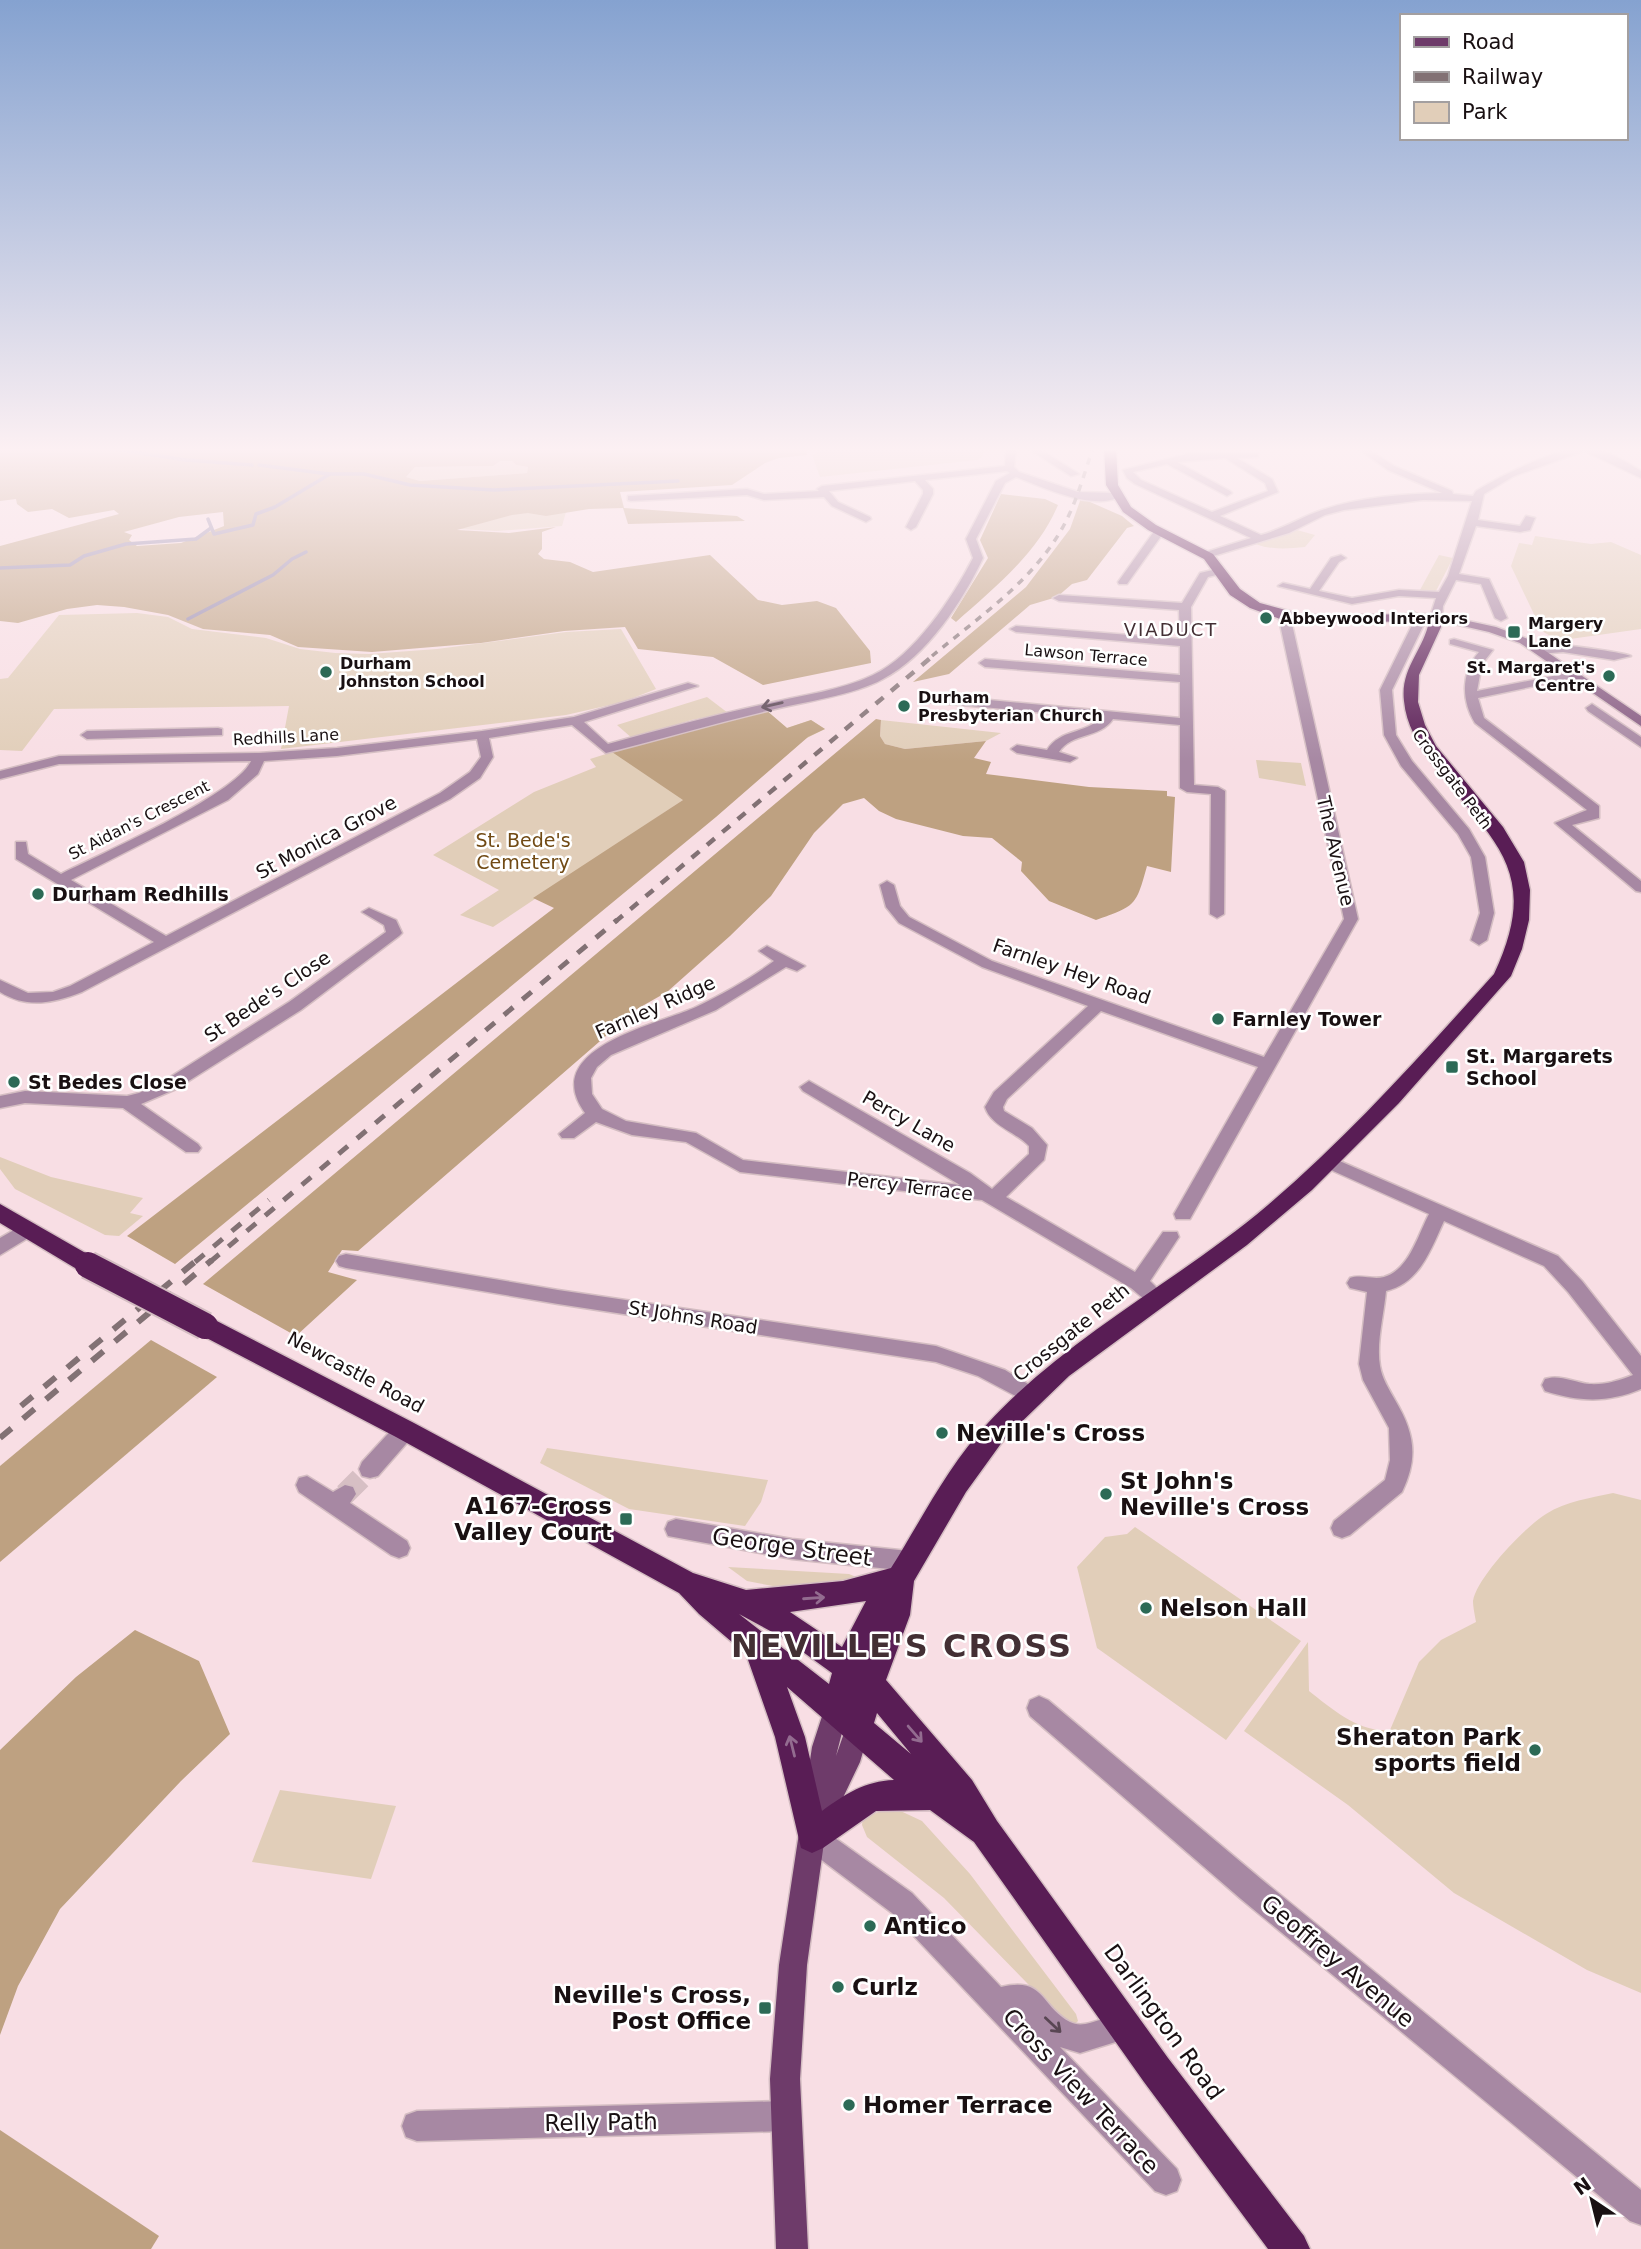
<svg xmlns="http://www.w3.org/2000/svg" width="1641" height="2249" font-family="'DejaVu Sans',sans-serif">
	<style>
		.green { fill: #e1ceb9 }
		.forest { fill: #bea181; fill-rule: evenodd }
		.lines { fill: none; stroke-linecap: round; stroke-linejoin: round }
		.stream { stroke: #9086ab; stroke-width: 3.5 }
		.street-tunnel { stroke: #d7bfc4; stroke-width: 22; stroke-dasharray: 22 10; stroke-linecap: butt }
		.street-casing { stroke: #d4bdc2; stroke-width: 3 }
		.secondary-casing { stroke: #d4bdc2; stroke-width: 3 }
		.primary-casing { stroke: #d4bdc2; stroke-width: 3 }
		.highway-casing { stroke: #d4bdc2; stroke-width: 3 }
		.street { fill: #a788a3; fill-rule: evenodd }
		.secondary { fill: #865b82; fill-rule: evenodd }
		.primary { fill: #6e3b6a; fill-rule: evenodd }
		.highway { fill: #591d55; fill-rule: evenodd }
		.rail-far3 { stroke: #827174; stroke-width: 3.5; stroke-dasharray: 7 7; stroke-linecap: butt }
		.rail-far2 { stroke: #827174; stroke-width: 4.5; stroke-dasharray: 10 10; stroke-linecap: butt }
		.rail-far1 { stroke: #827174; stroke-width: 5; stroke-dasharray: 12 12; stroke-linecap: butt }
		.rail { stroke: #827174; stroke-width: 6; stroke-dasharray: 15 15; stroke-linecap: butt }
		.highway-bridge-casing { stroke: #d4bdc2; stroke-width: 30; stroke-linecap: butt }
		.highway-bridge { stroke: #591d55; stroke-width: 26 }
		.oneway { stroke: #594653 }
		.oneway2 { stroke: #936c90 }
		.poi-dot { fill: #2c6a56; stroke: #fff; stroke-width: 2.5 }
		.labels { text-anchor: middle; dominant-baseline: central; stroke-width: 5; stroke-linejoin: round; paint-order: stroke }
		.far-poi-label { font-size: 16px; font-weight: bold; fill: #191012; stroke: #fff; text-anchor: start }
		.far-street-label { font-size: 16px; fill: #191012; stroke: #fff }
		.far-neighbourhood-label { font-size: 18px; letter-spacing: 2px; fill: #432f34; stroke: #fff }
		.street-label { font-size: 19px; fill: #191012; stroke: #fff }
		.park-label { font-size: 19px; fill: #714a14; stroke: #fff }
		.poi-label { font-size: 19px; font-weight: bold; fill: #191012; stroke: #fff; text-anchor: start }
		.near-poi-label { font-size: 23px; font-weight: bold; fill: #191012; stroke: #fff; text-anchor: start }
		.near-street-label { font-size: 23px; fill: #191012; stroke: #fff }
		.near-district-label { font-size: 32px; font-weight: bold; letter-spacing: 2px; fill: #432f34; stroke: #fff }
	</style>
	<rect width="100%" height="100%" fill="#f8dee4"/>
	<g class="green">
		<polygon points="820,448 985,448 982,457 977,460 820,477 812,455 817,453"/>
		<polygon points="499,461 512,461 516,465 528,467 527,473 420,481 406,477 415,467 492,466"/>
		<path d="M566 512 562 526 497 531 459 529C481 522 503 514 526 513 540 513 551 515 566 512Z"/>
		<path d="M1297 530 1315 535 1305 547C1286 549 1270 550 1253 543Z"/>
		<polygon points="1535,536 1591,544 1611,542 1641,555 1641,629 1563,640 1552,637 1542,631 1511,566 1519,543 1532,545"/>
		<polygon points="1439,555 1453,558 1436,591 1420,590"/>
		<polygon points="137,613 168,617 192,629 266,638 300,649 335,653 369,654 437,649 566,632 621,629 656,689 623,702 566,715 281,749 289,706 54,709 22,751 0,750 0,679 8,678 59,615"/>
		<polygon points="707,697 728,713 691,720 633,739 617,725"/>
		<polygon points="766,710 787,728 811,720 825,729 683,800 493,927 460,915 499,890 433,855 534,792 596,767 590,759 689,728"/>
		<polygon points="881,720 1001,733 986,741 905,749 885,744 880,736"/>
		<polygon points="1256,760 1301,763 1306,786 1259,778"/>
		<polygon points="0,1157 51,1177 143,1198 130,1213 143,1216 119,1236 105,1235 15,1189 0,1169"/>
		<polygon points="547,1448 768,1480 761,1502 745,1526 629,1509 540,1463"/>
		<path d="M1613 1493 1641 1500V1993L1587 1970 1454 1893 1348 1805 1244 1731 1308 1642 1309 1691C1332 1709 1359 1733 1390 1730L1419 1662 1441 1640 1476 1622C1475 1616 1473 1607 1473 1601 1477 1577 1525 1527 1546 1514 1566 1501 1591 1498 1613 1493Z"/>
		<polygon points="1135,1527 1301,1641 1226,1740 1097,1648 1077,1567 1105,1537 1127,1534"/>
		<polygon points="728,1567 849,1574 861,1579 823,1590 778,1587 747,1581"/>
		<polygon points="280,1790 396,1806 371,1879 252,1862"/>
		<polygon points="892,1807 922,1821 970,1874 1076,2014 1078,2021 1073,2026 1067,2024 944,1898 867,1837 862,1825 863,1818"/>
	</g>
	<g class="forest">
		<path d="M0 448H574L587 450 608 448H805L807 455 779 458 765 463 732 485 620 492 624 508 737 516 745 521 628 524 623 508 589 509 546 516 528 513 512 515 457 530 509 533 556 527 542 532V549L538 554 544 559 570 562 593 572 710 555 758 600 782 605 817 601 836 608 870 651 871 663 763 685 713 657 638 649 625 627 564 631 481 643 372 652 298 647 270 635 203 629 168 615 124 607 97 605 67 609 18 623 0 621V546L119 514 114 510 69 518 52 509 28 512 17 504 16 499 0 501ZM500 461H512L516 465 528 467 527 473 420 481 406 477 415 467 493 466ZM223 512 224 526 181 543 137 546 129 540 132 535 124 532 179 517Z"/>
		<path d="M1001 494 1045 499 1058 505C1038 553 994 588 956 622L951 618 988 558 980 540Z"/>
		<polygon points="1081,498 1122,516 1134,526 1127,528 1087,580 1072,584 1057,597 1030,605 949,674 913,682 1026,587 1070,529"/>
		<polygon points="766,710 787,728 811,720 825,729 808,737 716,817 175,1264 127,1236 554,908 533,898 683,800 612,752 689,728"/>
		<path d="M876 719 881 720 880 736 885 744 905 749 986 741 974 758 991 762 986 774 1089 787 1167 791V796L1175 797 1171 872 1147 866C1136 906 1136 906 1096 920L1049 901 1021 871 1022 862 992 838 963 836 896 819 879 811 864 798 843 804 814 833 771 896 730 936 667 992 637 1009 358 1251 342 1250 328 1272 357 1280 296 1336 203 1284Z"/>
		<polygon points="151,1340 217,1377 0,1562 0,1466"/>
		<polygon points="135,1630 199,1661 230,1734 181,1781 60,1909 18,1986 0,2035 0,1750 76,1677"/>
		<polygon points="0,2130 159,2236 151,2249 0,2249"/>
	</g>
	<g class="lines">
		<g class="stream">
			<polyline points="107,448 186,460 252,465"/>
			<polyline points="259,465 329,474"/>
			<polyline points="208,519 214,534 253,525 256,514 275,507 330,474 364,474 410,485 494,490 678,481"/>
			<polyline points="0,568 70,565 84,556 126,544 196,539 211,528"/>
			<polyline points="188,619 273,575 292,559 306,552"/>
		</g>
		<polyline class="street-tunnel" points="345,1494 370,1469"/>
		<defs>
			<g id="street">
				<path d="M1006 448H1016L1014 467 1019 472 1078 492 1116 493 1121 496C1095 512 1042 487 1016 477L1005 483 976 539 983 558C963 601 927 656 883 679 855 695 803 702 771 710 715 723 661 739 606 753L572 725 489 738 493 757 480 778 450 799 82 992C54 1003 27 1009 0 992V980L28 993 53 992 70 986 154 942 16 859V842H26L28 854 61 874C100 854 236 795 251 761L59 764 0 779V771L59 756 259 753 337 748 482 731 574 717 688 683 698 686 584 722 608 744C662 729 715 715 770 703 803 695 842 690 873 675 914 656 953 597 973 558L966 539 996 481 1010 473 1007 471 925 480 933 489V494L916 527 911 530 906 527 923 494V490L915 481 829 491 838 502 870 517 871 519 866 522 832 506 824 497 764 500 747 495 631 501 628 500V496L747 489 764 494 819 491 817 489 822 486 1005 466ZM477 739 481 757 470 772 440 793 166 936 71 880 228 800 258 774 264 761 337 756Z"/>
				<polygon points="1027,448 1038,448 1079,474 1071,476"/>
				<path d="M1357 448H1367L1394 466 1452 491 1453 494 1473 496 1476 491C1499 477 1566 442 1592 448 1609 451 1626 462 1641 471V478L1584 451 1514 476 1484 494 1478 520 1520 526 1526 516 1535 518 1530 530 1520 532 1476 526 1459 574 1489 579 1507 618 1501 621 1495 618 1481 584 1456 580 1443 606 1442 617 1436 620 1430 617 1436 598 1399 596 1352 604 1278 586 1283 583 1310 589 1331 558 1341 555 1346 558 1339 562 1319 591 1352 598 1399 590 1439 592 1448 576 1472 501 1423 500 1344 510 1325 515 1289 533 1207 558 1202 555 1203 553 1251 538 1135 484 1127 478 1123 470 1191 453H1258V457L1237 458 1272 479 1278 492 1220 516 1261 535C1283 529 1301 517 1322 510 1360 497 1402 494 1442 493L1388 470ZM1225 458 1265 483 1268 491 1212 512 1141 480 1133 472 1167 464 1227 496 1232 493 1230 491 1177 462Z"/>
				<polygon points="1155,530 1164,532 1127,584 1119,584 1118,582"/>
				<path d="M1221 568 1226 571 1225 573 1208 577 1191 607 1194 785 1218 787 1225 791 1224 914 1217 918 1210 914 1211 794 1187 792 1180 788V725L1113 719C1100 739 1072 732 1059 752L1077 758 1070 762 1017 753 1011 749 1017 745 1047 750C1060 729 1085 734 1101 718L927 702 921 698 927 694 1180 718V682L985 667 979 663 985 659 1180 675V646L1016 632 1010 629 1016 626 1180 639 1179 610 1059 601 1053 598 1059 595 1182 603 1200 573Z"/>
				<path d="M1284 612 1290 615 1358 919 1190 1219H1176L1174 1214 1258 1067 1101 1011 1007 1099 1003 1107 1004 1111 1032 1128 1047 1145 1044 1160 1006 1197 1135 1272 1163 1232H1177L1179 1237 1150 1281 1166 1297 1163 1302C1150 1307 1141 1296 1131 1288L982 1200 740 1172 686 1142 632 1135 596 1122 574 1138H562L559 1134 585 1113C538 1048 657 1025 696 1007 723 994 750 979 774 961L759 951 767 946 805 966 797 971 786 967 716 1010 611 1055 597 1067 591 1078 592 1094 602 1109 626 1121 696 1133 743 1160 960 1185 803 1091 800 1087 809 1081 970 1173 992 1189 1029 1154V1146C1016 1132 991 1126 985 1107L994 1092 1088 1006 982 967 899 923 886 907 880 885 887 881 894 885 900 906 909 917 992 961 1264 1057 1344 919 1278 615Z"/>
				<polygon points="1414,612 1426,620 1392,690 1396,735 1412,761 1469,829 1485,857 1494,913 1487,940 1479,945 1471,940 1480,913 1471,857 1458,834 1401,766 1384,735 1380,690 1414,621 1408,615"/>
				<path d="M1454 639 1493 650 1482 664 1477 691 1578 671V677L1478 698 1484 718 1599 806V818L1572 825 1641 881V892L1636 891 1555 823 1587 810 1475 723C1461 700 1461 672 1479 652L1450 644V640Z"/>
				<path d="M1563 645C1574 646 1626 653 1631 656L1614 660 1563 652 1539 654 1533 650 1539 646Z"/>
				<polygon points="1592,704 1641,737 1641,747 1588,711 1586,708"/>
				<polygon points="218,728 222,729 222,735 87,739 81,735 87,731"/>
				<polygon points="369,908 396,920 402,933 399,936 301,1010 176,1089 141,1104 198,1144 201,1148 198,1152 186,1152 123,1108 25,1103 0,1108 0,1096 25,1091 127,1096 139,1093 164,1081 289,1002 386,932 384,925 362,912"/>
				<path d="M1328 1156 1558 1256 1582 1281 1641 1356V1389C1608 1403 1579 1402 1545 1391L1542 1385 1545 1379C1558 1374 1574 1382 1589 1384 1605 1385 1618 1381 1633 1375L1568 1292 1544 1266 1444 1221C1431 1249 1420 1283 1386 1291 1384 1314 1376 1343 1380 1366 1382 1379 1389 1389 1395 1400 1414 1432 1419 1457 1402 1492L1350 1535 1342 1538 1334 1535 1331 1528 1334 1521 1385 1480 1390 1460 1389 1428 1363 1380 1359 1364 1367 1292 1350 1288 1347 1283 1350 1278C1361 1274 1372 1280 1384 1277 1409 1270 1418 1235 1429 1214L1322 1166 1319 1162 1322 1158Z"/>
				<polygon points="26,1223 33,1225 35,1230 33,1235 0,1255 0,1238"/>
				<polygon points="346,1254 558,1290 936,1346 1005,1370 1038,1390 1041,1396 1038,1402 1031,1404 978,1376 936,1362 558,1304 346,1268 339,1266 336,1261 339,1256"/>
				<polygon points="405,1421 413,1424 416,1430 413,1436 378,1476 370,1478 362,1476 359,1469 362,1462 397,1424"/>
				<polygon points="307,1476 333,1492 345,1485 353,1487 356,1494 350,1503 407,1541 410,1548 407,1555 399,1558 391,1555 299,1492 296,1485 299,1478"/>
				<polygon points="676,1519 792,1539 909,1551 917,1554 920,1561 917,1568 909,1571 792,1559 668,1536 665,1529 668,1522"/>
				<polygon points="1039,1696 1048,1700 1261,1879 1641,2190 1641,2225 1630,2221 1241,1899 1030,1716 1027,1708 1030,1700"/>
				<path d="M812 1824 821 1828 912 1893 1001 1987C1045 1976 1040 2006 1070 2022 1089 2032 1113 2007 1135 2016L1139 2026 1135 2036 1080 2053 1060 2047 1177 2169 1181 2180 1177 2191 1166 2195 1155 2191 892 1913 803 1846 799 1837 803 1828Z"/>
				<polygon points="785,2101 795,2106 800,2116 795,2126 785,2131 417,2141 406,2137 402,2126 406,2115 417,2111"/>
			</g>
			<polygon id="secondary" points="1436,614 1496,627 1528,639 1641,716 1641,726 1520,643 1489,632 1432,619 1432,615"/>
			<polygon id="primary" points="836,1697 845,1701 848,1709 836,1756 849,1719 858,1716 867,1719 870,1728 860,1762 829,1827 826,1828 807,1965 800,2079 808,2249 776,2249 770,2079 779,1965 812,1747 827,1701"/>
			<g id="highway">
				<path d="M1104 448H1116L1118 485 1131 507 1156 525 1213 554 1240 589 1260 603 1304 615 1441 614V627L1419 675 1418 702 1425 725 1436 746 1503 827 1524 862 1530 890 1529 920 1522 949 1511 976 1399 1103 1312 1190 1247 1245 1069 1376 1005 1438 966 1492 914 1581 910 1615 886 1680 972 1780 997 1821 1168 2058 1304 2236 1310 2249H1268L1144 2082 974 1842 930 1810 876 1811 823 1848 812 1853 801 1848 775 1737 746 1654 699 1614 679 1593 396 1437 197 1333 193 1326 197 1319 205 1317 213 1319 414 1423 693 1573 746 1590 843 1581 891 1568C922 1519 948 1465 988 1423 1069 1335 1177 1282 1268 1205 1350 1135 1422 1054 1494 974 1544 868 1490 840 1432 763 1418 744 1406 724 1404 701 1400 668 1424 650 1429 621L1304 623 1280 619 1250 608 1230 595 1204 559 1148 530 1123 512 1106 485ZM866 1601 842 1647 790 1612ZM739 1614 785 1639 832 1673 829 1684ZM787 1687 894 1780C865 1781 845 1794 822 1811L805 1737ZM877 1713 911 1754 874 1723Z"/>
				<polygon points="0,1204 96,1259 100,1265 96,1271 88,1274 80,1271 0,1223"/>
			</g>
		</defs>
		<use href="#street" class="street-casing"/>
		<use href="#secondary" class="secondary-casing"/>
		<use href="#primary" class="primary-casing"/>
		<use href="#highway" class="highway-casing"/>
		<use href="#street" class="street"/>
		<use href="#secondary" class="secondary"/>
		<use href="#primary" class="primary"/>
		<use href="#highway" class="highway"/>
		<path class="rail-far3" d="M932 656C980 616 1039 577 1067 519 1078 497 1085 471 1093 448"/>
		<polyline class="rail-far2" points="615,922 934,655"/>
		<g class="rail-far1">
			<polyline points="195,1262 269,1200"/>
			<polyline points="210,1262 617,920"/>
		</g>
		<g class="rail">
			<polyline points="21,1406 197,1260"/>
			<polyline points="0,1438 212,1260"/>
		</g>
		<defs>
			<polyline id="highway-bridge" points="88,1265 205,1326"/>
		</defs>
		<use href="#highway-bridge" class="highway-bridge-casing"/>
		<use href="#highway-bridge" class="highway-bridge"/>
	</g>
	<defs><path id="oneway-shaft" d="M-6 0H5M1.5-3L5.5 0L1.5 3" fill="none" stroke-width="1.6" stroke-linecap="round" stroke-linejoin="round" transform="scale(1.75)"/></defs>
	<g class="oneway">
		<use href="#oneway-shaft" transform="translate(772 705) rotate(167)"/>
		<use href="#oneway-shaft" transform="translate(1053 2025) rotate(43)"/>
	</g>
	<g class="oneway2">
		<use href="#oneway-shaft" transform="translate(814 1598) rotate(-4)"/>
		<use href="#oneway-shaft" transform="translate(915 1734) rotate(49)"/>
		<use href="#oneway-shaft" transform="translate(792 1746) rotate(-104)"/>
	</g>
	<linearGradient id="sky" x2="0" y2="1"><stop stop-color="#85a2d0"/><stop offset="0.59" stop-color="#fcf0f3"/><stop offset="1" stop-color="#fcf0f3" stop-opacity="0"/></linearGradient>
	<rect width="1641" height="762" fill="url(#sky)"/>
	<g class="poi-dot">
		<circle cx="1266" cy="618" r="7"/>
		<rect x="1507" y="625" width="14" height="14" rx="3.5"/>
		<circle cx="326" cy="672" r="7"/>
		<circle cx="1609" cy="676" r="7"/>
		<circle cx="904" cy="706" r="7"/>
		<circle cx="38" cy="894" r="7"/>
		<circle cx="1218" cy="1019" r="7"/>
		<rect x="1445" y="1060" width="14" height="14" rx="3.5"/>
		<circle cx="14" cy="1082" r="7"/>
		<circle cx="942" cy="1433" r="7"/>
		<circle cx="1106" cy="1494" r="7"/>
		<rect x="619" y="1512" width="14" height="14" rx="3.5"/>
		<circle cx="1146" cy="1608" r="7"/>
		<circle cx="1535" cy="1750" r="7"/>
		<circle cx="870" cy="1926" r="7"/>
		<circle cx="838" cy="1987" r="7"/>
		<rect x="758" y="2001" width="14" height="14" rx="3.5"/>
		<circle cx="849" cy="2105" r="7"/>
	</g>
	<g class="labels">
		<g class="far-poi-label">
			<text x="1280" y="618">Abbeywood Interiors</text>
			<text x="1528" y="623">Margery<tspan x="1528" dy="18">Lane</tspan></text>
			<text x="340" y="663">Durham<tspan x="340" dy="18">Johnston School</tspan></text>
			<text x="1595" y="667" text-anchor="end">St. Margaret's<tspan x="1595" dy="18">Centre</tspan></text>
			<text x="918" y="697">Durham<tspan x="918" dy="18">Presbyterian Church</tspan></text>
		</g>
		<g class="far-street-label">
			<text transform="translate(1086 655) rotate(5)">Lawson Terrace</text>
			<text transform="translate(286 737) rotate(-3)">Redhills Lane</text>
			<text transform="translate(1452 779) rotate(53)">Crossgate Peth</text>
			<text transform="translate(139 820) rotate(-27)">St Aidan's Crescent</text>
		</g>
		<g class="far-neighbourhood-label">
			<text x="1171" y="629">VIADUCT</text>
		</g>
		<g class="street-label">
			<text transform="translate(326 837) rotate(-28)">St Monica Grove</text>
			<text transform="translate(1336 851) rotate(77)">The Avenue</text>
			<text transform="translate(1072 971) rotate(19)">Farnley Hey Road</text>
			<text transform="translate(267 996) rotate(-34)">St Bede's Close</text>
			<text transform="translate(655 1007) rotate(-24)">Farnley Ridge</text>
			<text transform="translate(909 1121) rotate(30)">Percy Lane</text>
			<text transform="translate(910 1186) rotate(7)">Percy Terrace</text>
			<text transform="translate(693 1317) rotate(9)">St Johns Road</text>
			<text transform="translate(1071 1332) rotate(-39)">Crossgate Peth</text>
			<text transform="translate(356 1372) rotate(28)">Newcastle Road</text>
		</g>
		<g class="park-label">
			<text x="523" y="840">St. Bede's<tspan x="523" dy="22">Cemetery</tspan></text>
		</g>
		<g class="poi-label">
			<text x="52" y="894">Durham Redhills</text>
			<text x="1232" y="1019">Farnley Tower</text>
			<text x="1466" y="1056">St. Margarets<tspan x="1466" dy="22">School</tspan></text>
			<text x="28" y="1082">St Bedes Close</text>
		</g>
		<g class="near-poi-label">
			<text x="956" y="1433">Neville's Cross</text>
			<text x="1120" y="1481">St John's<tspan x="1120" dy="26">Neville's Cross</tspan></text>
			<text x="612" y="1506" text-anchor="end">A167-Cross<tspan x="612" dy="26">Valley Court</tspan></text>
			<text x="1160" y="1608">Nelson Hall</text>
			<text x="1521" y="1737" text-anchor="end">Sheraton Park<tspan x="1521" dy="26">sports field</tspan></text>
			<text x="884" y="1926">Antico</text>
			<text x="852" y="1987">Curlz</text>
			<text x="751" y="1995" text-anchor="end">Neville's Cross,<tspan x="751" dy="26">Post Office</tspan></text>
			<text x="863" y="2105">Homer Terrace</text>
		</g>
		<g class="near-street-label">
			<text transform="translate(792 1547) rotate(8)">George Street</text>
			<text transform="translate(1338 1961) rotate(40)">Geoffrey Avenue</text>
			<text transform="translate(1164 2022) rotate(54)">Darlington Road</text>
			<text transform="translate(1081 2091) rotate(47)">Cross View Terrace</text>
			<text transform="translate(601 2122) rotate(-1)">Relly Path</text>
		</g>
		<g class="near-district-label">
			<text x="902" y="1646">NEVILLE'S CROSS</text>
		</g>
	</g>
	<rect x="1400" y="14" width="228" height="126" fill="#ffffff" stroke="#a39fa0" stroke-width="2"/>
	<rect x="1414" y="37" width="35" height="10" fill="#6e3b6a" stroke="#a39fa0" stroke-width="2"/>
	<text x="1462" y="49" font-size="21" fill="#191012">Road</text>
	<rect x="1414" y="72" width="35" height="10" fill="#827174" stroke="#a39fa0" stroke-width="2"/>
	<text x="1462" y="84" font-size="21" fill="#191012">Railway</text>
	<rect x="1414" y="102" width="35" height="21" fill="#e1ceb9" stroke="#a39fa0" stroke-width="2"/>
	<text x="1462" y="119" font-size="21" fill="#191012">Park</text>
	<g transform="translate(1592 2200) rotate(325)" stroke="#ffffff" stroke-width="5" paint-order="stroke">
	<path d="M0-5L12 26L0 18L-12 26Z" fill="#191012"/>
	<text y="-10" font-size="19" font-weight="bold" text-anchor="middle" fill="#191012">N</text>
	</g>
</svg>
